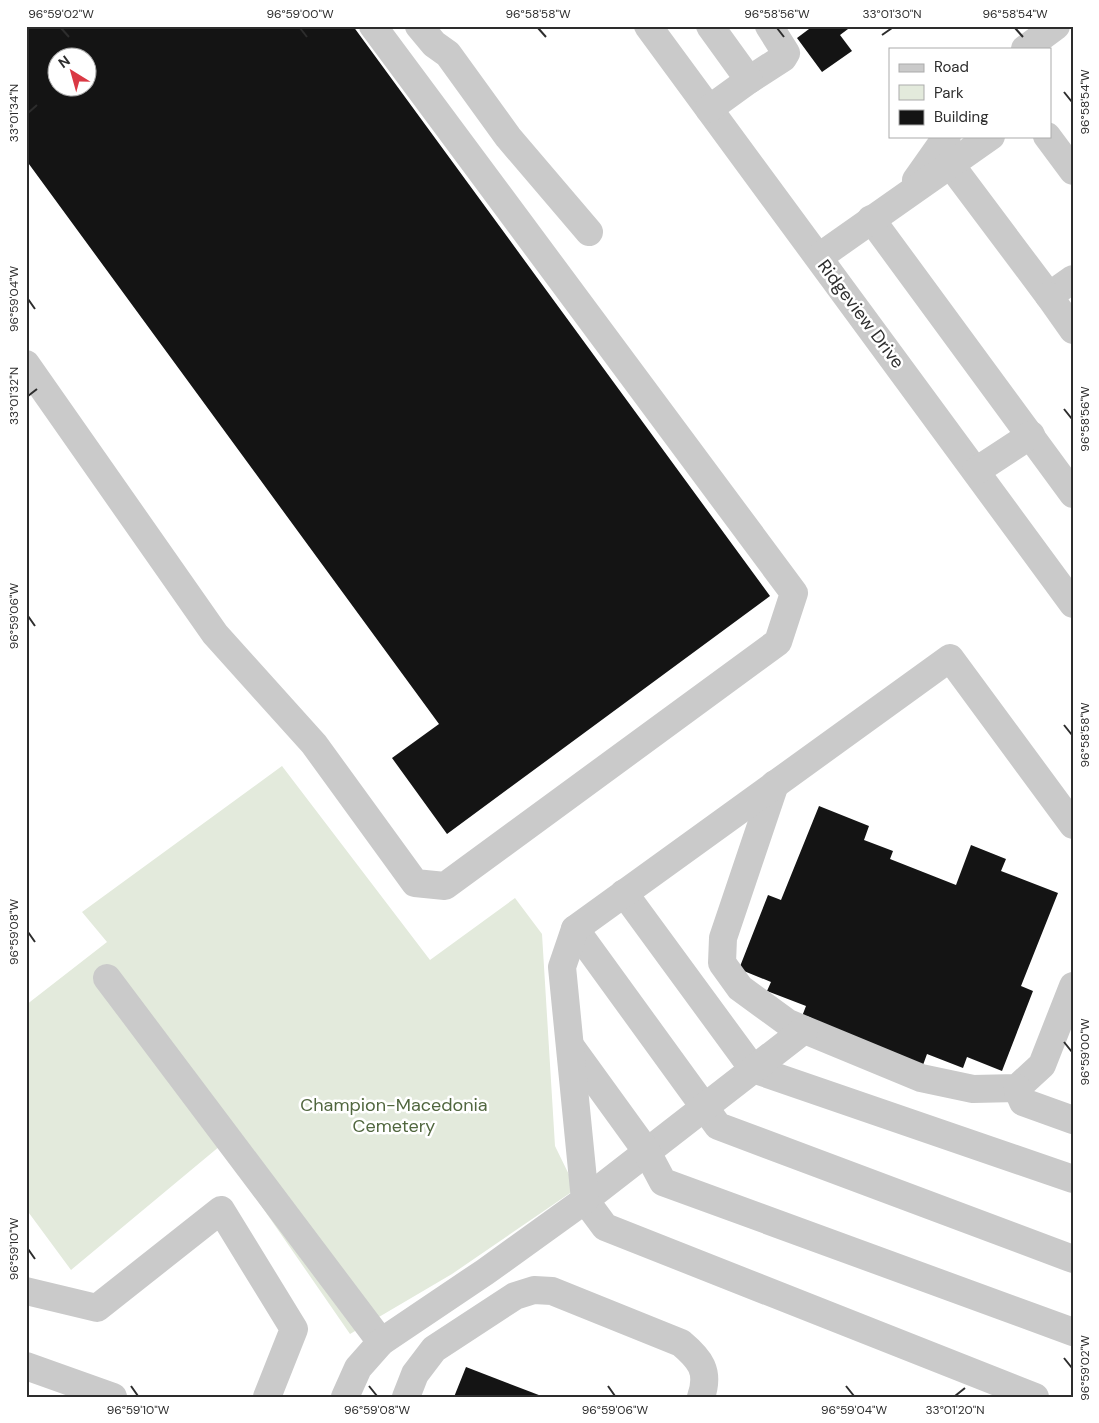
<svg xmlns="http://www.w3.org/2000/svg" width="1099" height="1423" font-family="'DM Sans',sans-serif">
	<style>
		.green { fill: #e3eadc }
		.building { fill: #141414; fill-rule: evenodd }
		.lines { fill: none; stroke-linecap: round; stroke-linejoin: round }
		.minor { stroke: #cacaca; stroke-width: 28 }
		.ticks { fill: none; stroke: #2d2d2d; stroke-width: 2 }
		.labels { text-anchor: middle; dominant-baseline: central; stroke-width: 5; stroke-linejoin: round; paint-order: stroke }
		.street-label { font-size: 18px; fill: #2d2d2d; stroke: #fff }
		.park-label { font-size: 18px; fill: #50663e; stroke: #fff }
		.neatline { fill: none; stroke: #2d2d2d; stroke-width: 2 }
		.ticks-label { font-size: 12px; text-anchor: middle; fill: #2d2d2d }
	</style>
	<rect width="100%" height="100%" fill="#fff"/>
	<polygon class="green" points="282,766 430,960 515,898 542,934 555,1146 576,1189 452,1274 350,1334 220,1146 71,1270 26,1209 26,1005 107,942 82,912"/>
	<g class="building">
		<path d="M26 26H353L770 596 447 834 392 758 439 724 26 160ZM58 58H88V88H58Z"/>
		<polygon points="813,26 852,26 840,35 852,51 822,72 797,38"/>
		<polygon points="819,806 869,826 864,840 893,851 890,859 956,885 971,845 1006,859 1001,871 1058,893 1021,986 1033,991 1002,1071 967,1057 963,1068 927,1054 923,1065 801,1019 806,1006 767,991 771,982 739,969 768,895 781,900"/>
		<polygon points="466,1367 544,1397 454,1397"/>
	</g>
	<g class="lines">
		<g class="minor">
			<polyline points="419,26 434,44 448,54 508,137 589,232"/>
			<polyline points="648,26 1073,604"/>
			<polyline points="1025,49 1056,26"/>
			<polyline points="749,80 783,58 786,53 769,26"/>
			<polyline points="709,109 749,80 710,26"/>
			<polyline points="1047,136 1073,171"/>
			<polyline points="950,164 1049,296 1073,279"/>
			<polyline points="916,180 947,136"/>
			<polyline points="871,219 1073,494"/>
			<polyline points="819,257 991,136"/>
			<polyline points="1049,296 1073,330"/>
			<polyline points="26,364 215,634 314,744 415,883 445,886 778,642 794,593 373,26"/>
			<polyline points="976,471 1031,435"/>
			<polyline points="775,784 723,938 722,963 740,988 788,1023 921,1078 973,1089 1017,1088 1042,1065 1073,986"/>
			<polyline points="624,893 753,1069 1073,1179"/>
			<polyline points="575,929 718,1126 1073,1259"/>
			<polyline points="107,978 381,1342"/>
			<polyline points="804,1030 585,1200 605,1227 1035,1397"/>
			<polyline points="571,1047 647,1152 663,1182 1073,1332"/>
			<polyline points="1017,1088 1023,1102 1073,1120"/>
			<polyline points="26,1291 97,1308 221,1210 294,1329 267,1397"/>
			<polyline points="26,1366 113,1397"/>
			<polyline points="345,1397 358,1368 381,1342 485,1272 585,1200 562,967 575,929 950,658 1073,825"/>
			<path d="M406 1397 415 1374 434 1349 515 1296 534 1290 552 1291 681 1343C700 1359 710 1371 701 1397"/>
		</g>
	</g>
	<path class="ticks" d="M61 28 69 37M300 28 307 37M538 28 546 37M777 28 784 37M1015 28 1023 37M882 35 892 28M1064 92 1072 102M28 113 37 105M28 299 35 309M28 396 37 389M1064 409 1072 419M28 616 35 626M1064 725 1072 735M28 932 35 942M1064 1042 1072 1052M28 1249 35 1259M1064 1358 1072 1368M131 1386 138 1396M369 1386 377 1396M608 1386 615 1396M846 1386 854 1396M955 1396 965 1388"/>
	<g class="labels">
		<g class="street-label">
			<text transform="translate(861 314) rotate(53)">Ridgeview Drive</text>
		</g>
		<g class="park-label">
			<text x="394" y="1105">Champion-Macedonia<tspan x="394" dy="21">Cemetery</tspan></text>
		</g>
	</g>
	<rect width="1099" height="1423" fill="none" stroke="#ffffff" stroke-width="55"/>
	<rect x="889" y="48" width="162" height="90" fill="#ffffff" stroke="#ababab"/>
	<rect x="899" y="64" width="25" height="8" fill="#cacaca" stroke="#ababab"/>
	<text x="934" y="72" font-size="15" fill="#2d2d2d">Road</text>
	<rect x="899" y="85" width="25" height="15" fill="#e3eadc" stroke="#ababab"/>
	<text x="934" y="98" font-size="15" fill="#2d2d2d">Park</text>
	<rect x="899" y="110" width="25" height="15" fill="#141414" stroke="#ababab"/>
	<text x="934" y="122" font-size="15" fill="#2d2d2d">Building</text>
	<g transform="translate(72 72) rotate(323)"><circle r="24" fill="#ffffff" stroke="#ababab"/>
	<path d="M0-4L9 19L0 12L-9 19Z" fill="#da3944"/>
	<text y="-8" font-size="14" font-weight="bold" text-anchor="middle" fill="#2d2d2d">N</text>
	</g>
	<rect x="28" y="28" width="1044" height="1368" class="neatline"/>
	<g class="ticks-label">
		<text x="61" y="18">96°59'02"W</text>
		<text x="300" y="18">96°59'00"W</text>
		<text x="538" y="18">96°58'58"W</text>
		<text x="777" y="18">96°58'56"W</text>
		<text x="892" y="18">33°01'30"N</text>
		<text x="1015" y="18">96°58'54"W</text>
		<text transform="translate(1085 102) rotate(-90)" y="4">96°58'54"W</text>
		<text transform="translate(14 113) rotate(-90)" y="4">33°01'34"N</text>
		<text transform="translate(14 299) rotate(-90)" y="4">96°59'04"W</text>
		<text transform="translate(14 396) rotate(-90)" y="4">33°01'32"N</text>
		<text transform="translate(1085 419) rotate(-90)" y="4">96°58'56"W</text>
		<text transform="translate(14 616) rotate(-90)" y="4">96°59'06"W</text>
		<text transform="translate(1085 735) rotate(-90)" y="4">96°58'58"W</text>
		<text transform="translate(14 932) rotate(-90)" y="4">96°59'08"W</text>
		<text transform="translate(1085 1052) rotate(-90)" y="4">96°59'00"W</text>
		<text transform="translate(14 1249) rotate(-90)" y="4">96°59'10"W</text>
		<text transform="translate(1085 1368) rotate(-90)" y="4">96°59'02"W</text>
		<text x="138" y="1414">96°59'10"W</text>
		<text x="377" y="1414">96°59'08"W</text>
		<text x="615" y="1414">96°59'06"W</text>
		<text x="854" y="1414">96°59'04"W</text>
		<text x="955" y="1414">33°01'20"N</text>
	</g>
</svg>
